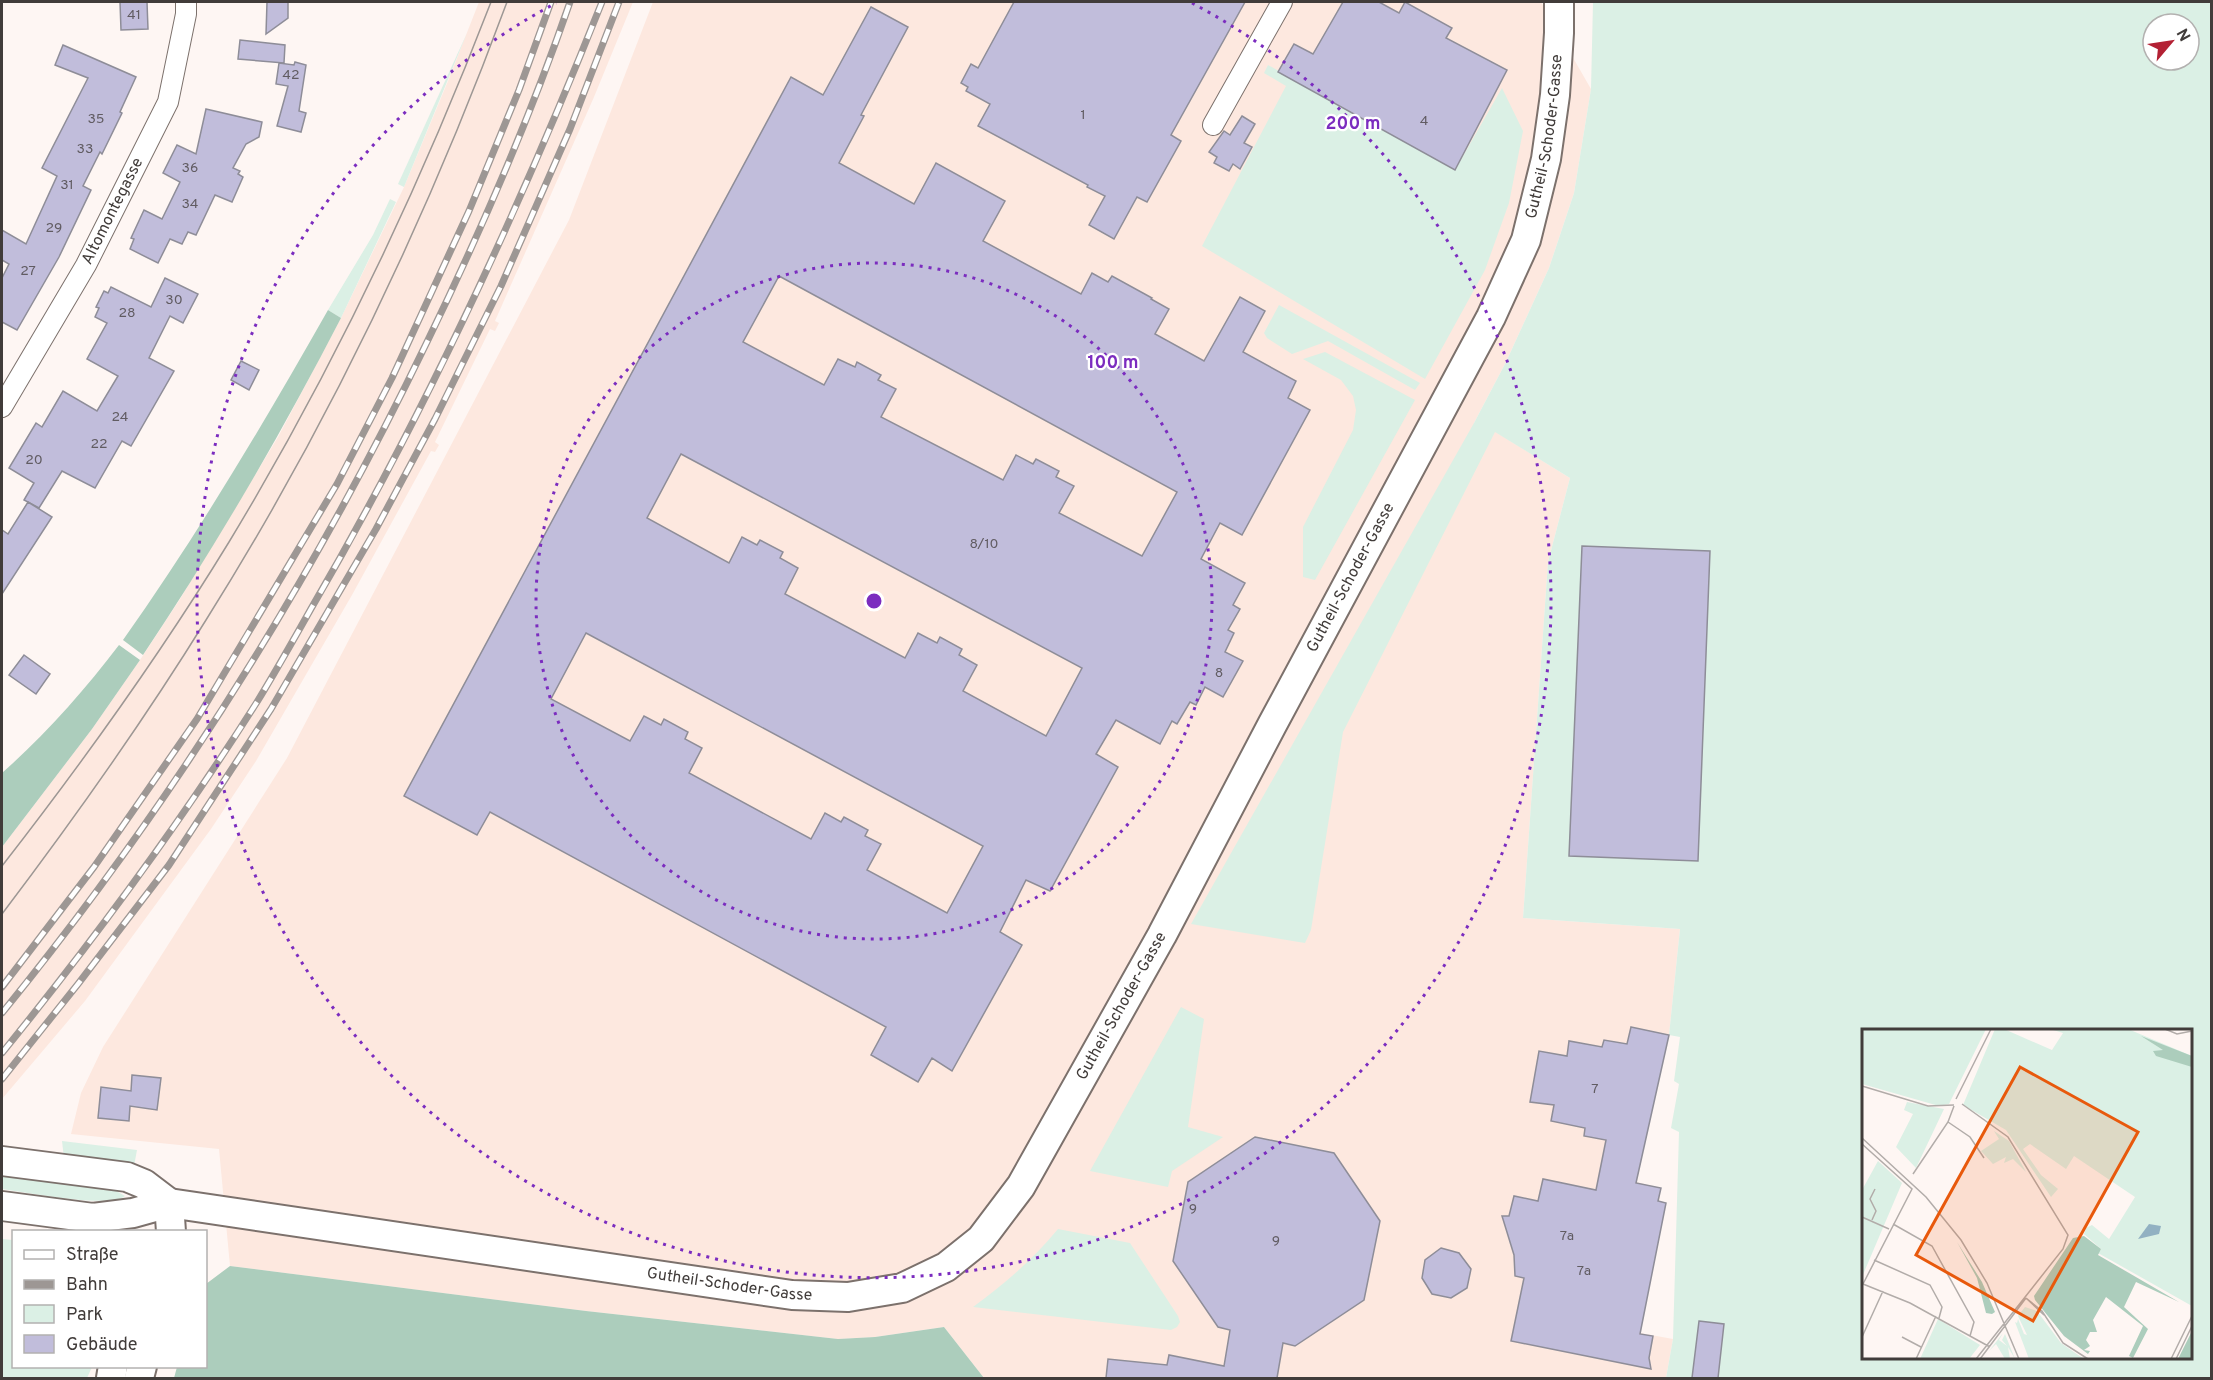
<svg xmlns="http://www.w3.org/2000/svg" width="2213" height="1380" font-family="Overpass,sans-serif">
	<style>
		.built { fill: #fde8df }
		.green { fill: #dbf0e5; fill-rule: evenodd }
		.forest { fill: #accdbc }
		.building { fill: #c1bddb; stroke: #8e8d98; stroke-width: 1.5; fill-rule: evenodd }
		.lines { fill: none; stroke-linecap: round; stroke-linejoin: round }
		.street-casing { stroke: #7c716c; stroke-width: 22 }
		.secondary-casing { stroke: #7c716c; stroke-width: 32 }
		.street { stroke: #fff; stroke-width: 20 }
		.secondary { stroke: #fff; stroke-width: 28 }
		.tram { stroke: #9d9794; stroke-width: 1.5 }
		.rail-casing { stroke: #9d9794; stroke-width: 7 }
		.rail { stroke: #fff; stroke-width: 4.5; stroke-dasharray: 14; stroke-linecap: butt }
		.ring { fill: none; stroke: #7b2cbf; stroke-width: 3; stroke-dasharray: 3 6 }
		.labels { text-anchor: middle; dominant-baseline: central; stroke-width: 4.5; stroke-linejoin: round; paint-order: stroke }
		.number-label { font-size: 14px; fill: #615c62 }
		.street-label { font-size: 16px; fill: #413c3a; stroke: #fff }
		.inset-road { fill: none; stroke: #b2aca9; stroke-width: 1.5 }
		.view { fill: #e8590c; fill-opacity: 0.15; stroke: #e8590c; stroke-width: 3 }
		.inset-edge { fill: none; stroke: #413c3a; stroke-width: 3 }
		.centre { fill: #7b2cbf; stroke: #fff; stroke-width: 3 }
		.ring-label { font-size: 18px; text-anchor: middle; font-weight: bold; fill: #7b2cbf; stroke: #fff; stroke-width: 4.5; stroke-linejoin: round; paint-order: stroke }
	</style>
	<rect width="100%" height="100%" fill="#fef6f3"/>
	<g class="built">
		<polygon points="479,2 633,2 594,97 495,321 499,323 495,331 490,329 435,442 439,445 435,452 431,451 352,595 256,761 211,829 85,1001 2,1099 2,847 92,729 140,660 180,599 278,437 341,318 404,187 448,81"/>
		<polygon points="653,2 1541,2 1591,89 1574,193 1549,268 1506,362 1474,423 1483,424 1570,478 1548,562 1523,918 1680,929 1669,1035 1636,1182 1661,1188 1659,1201 1666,1203 1640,1333 1673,1339 1666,1378 984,1378 944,1327 875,1337 838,1339 586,1311 230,1266 219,1149 71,1134 81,1093 103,1047 287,758 569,220"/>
	</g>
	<g class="green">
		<path d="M1593 2H2211V1378H1666L1673 1339 1679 1132 1671 1128 1679 1084 1674 1081 1680 1037 1669 1035 1680 929 1523 918 1548 562 1570 478 1495 432 1343 732 1311 930 1305 943 1191 924 1474 423 1506 362 1549 268 1574 193 1591 89ZM2153 24H2189V60H2153ZM1864 1030H2190V1358H1864Z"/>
		<polygon points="467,33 404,187 398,184"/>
		<polygon points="1268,65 1455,170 1502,88 1523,131 1509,203 1485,270 1425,379 1202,246 1286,86 1264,73"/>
		<polygon points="390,199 396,202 341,318 328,310 373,235"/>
		<polygon points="1279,305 1420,383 1415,390 1328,341 1292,354 1267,338 1264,333"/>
		<polygon points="1325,352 1415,400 1315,580 1303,577 1303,527 1353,430 1356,410 1353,396 1341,380 1303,359"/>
		<polygon points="1181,1007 1204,1019 1188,1127 1223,1137 1172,1171 1168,1187 1090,1171"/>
		<polygon points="62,1141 137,1150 134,1166 64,1158"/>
		<path d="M2 1173 113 1189 125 1196C109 1209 25 1192 2 1189Z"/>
		<path d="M1058 1229 1130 1243 1178 1316 1180 1322 1177 1327 1171 1330 973 1307C1006 1283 1032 1260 1058 1229Z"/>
		<polygon points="2,1239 13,1240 14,1366 92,1367 87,1378 2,1378"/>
	</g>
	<g class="forest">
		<path d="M328 310 341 318C281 434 216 546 143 655L123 640C198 534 264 423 328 310Z"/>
		<path d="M119 645 140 660 92 729 2 847V773C45 735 84 691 119 645Z"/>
		<polygon points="230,1266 586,1311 838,1339 875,1337 944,1327 984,1378 174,1378 177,1367 206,1366 206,1284"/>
	</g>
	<g class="building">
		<polygon points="120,2 147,2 148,29 121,30"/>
		<polygon points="267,2 288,2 288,18 266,34"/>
		<polygon points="1014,2 1245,2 1171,135 1181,141 1147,202 1137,197 1114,239 1089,225 1105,196 1087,187 1088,185 978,126 990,104 966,91 968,87 961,83 971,64 978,68"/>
		<polygon points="1343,2 1379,2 1399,13 1405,2 1452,28 1446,38 1507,70 1455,170 1278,72 1294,44 1313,54"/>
		<path d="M871 7 908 27 861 115 864 116 839 163 914 204 936 163 1005 201 983 241 1081 294 1092 273 1108 282 1112 276 1152 298 1151 299 1169 309 1155 334 1204 361 1240 297 1265 311 1243 352 1296 381 1288 398 1310 410 1242 535 1220 523 1201 559 1245 583 1233 605 1240 609 1228 630 1234 633 1225 652 1243 661 1223 697 1205 687 1196 705 1190 702 1177 724 1172 721 1160 744 1116 720 1096 754 1118 767 1050 891 1026 880 1000 932 1022 945 952 1071 932 1058 918 1082 871 1055 886 1027 490 812 477 835 404 796 791 77 823 95ZM779 276 1177 492 1142 556 1059 513 1074 486 1056 477 1059 471 1036 459 1033 464 1016 455 1003 480 881 417 896 389 878 380 881 375 857 362 855 367 838 359 824 385 743 342ZM681 454 1082 668 1046 736 963 691 977 665 959 655 962 649 940 637 937 643 918 633 905 658 785 594 798 568 780 558 783 552 760 540 757 545 742 537 729 563 647 518ZM586 633 983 846 947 913 867 870 881 844 865 836 868 830 844 817 841 822 825 813 811 839 689 773 702 748 685 739 688 732 664 719 661 725 644 716 630 741 551 699Z"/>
		<polygon points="240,40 285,45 284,63 238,59"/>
		<polygon points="63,45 136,77 120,112 122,113 102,154 100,152 83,186 91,190 59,257 17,330 2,322 2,278 9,264 2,260 2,230 26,244 57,176 42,168 88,78 55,65"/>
		<polygon points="295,62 306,65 299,111 306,113 301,132 277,126 288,86 276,84 279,63 294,65"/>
		<polygon points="206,109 262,122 259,137 246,144 233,168 240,171 238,174 243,177 232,202 215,195 196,235 188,232 182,244 170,239 158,263 130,249 134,239 131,238 144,210 162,219 180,182 163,173 177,145 196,154"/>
		<polygon points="1242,116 1255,124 1244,143 1252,147 1240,169 1233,164 1229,171 1214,163 1217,157 1209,152 1224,131 1230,135"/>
		<polygon points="165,278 198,294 183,323 170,316 149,358 174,371 131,446 122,441 95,488 62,471 39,508 24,500 34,483 9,468 36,423 42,427 63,391 97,411 118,376 87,359 107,323 95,317 99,308 96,307 104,291 108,293 111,287 151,307"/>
		<polygon points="241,361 259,370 249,390 231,380"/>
		<polygon points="28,502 52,517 2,594 2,530 8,534"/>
		<polygon points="1582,546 1710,551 1698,861 1569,856"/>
		<polygon points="24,655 50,674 36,694 9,675"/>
		<polygon points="1631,1027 1669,1035 1636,1183 1661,1188 1658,1201 1666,1203 1640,1334 1653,1336 1649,1358 1651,1369 1511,1341 1524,1278 1515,1276 1514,1255 1502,1216 1509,1216 1514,1196 1538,1201 1543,1179 1596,1190 1606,1140 1584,1136 1585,1128 1551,1121 1554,1105 1530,1102 1539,1051 1567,1056 1569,1041 1602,1047 1604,1040 1627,1044"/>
		<polygon points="132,1075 161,1078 157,1110 130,1106 129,1121 98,1118 101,1087 131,1091"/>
		<polygon points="1255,1137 1334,1153 1380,1221 1364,1300 1295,1346 1283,1343 1277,1378 1106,1378 1108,1359 1167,1365 1169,1355 1224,1366 1230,1330 1218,1327 1173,1261 1188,1182"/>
		<polygon points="1441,1248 1459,1253 1471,1269 1467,1288 1451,1298 1432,1294 1422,1278 1425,1260"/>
		<polygon points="1699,1321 1724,1324 1718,1378 1692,1378"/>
	</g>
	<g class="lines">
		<defs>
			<g id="street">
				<polyline points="1213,125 1282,2"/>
				<path id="s1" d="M2 407 86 265 168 102 186 14V2"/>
			</g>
			<g id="secondary">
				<polyline points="2,1161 127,1177 144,1184 169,1203"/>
				<polyline points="169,1203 171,1232"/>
				<path id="s2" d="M2 1206 93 1218 133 1213 169 1203 792 1295 848 1297 902 1288 946 1267 981 1239 1021 1186 1162 935 1272 725 1491 317 1526 240 1546 159 1555 95 1559 33V2"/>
				<polyline points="111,1378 113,1366"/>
				<polyline points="139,1378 142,1366"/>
			</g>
		</defs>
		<use href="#street" class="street-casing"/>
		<use href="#secondary" class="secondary-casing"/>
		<use href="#street" class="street"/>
		<use href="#secondary" class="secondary"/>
		<g class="tram">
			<path d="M2 866C83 762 160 655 229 542 333 370 419 189 491 2"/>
			<path d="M2 914C74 819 143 722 206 620 328 426 428 216 507 2"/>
		</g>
		<defs>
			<g id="rail">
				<polyline points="2,987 94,867 197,719 337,484 392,378 469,211 519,90 551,2"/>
				<path d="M2 1013C170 807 312 581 427 342 481 231 530 118 570 2"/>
				<path d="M2 1053C93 941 179 825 257 702 276 671 294 639 312 607 425 413 519 210 602 2"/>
				<polyline points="2,1079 78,984 169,865 271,709 376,529 435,419 501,286 570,129 619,2"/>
			</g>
		</defs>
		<use href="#rail" class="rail-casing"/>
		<use href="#rail" class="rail"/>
	</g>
	<g class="ring">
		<circle cx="874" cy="601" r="338"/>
		<path d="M1192 3A677 677 0 1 1 556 3"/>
	</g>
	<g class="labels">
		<g class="number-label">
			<text x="134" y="15">41</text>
			<text x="291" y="75">42</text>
			<text x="1083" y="115">1</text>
			<text x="96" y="119">35</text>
			<text x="1424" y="121">4</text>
			<text x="85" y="149">33</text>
			<text x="190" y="168">36</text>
			<text x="67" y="185">31</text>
			<text x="190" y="204">34</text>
			<text x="54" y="228">29</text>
			<text x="28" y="271">27</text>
			<text x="174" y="300">30</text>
			<text x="127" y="313">28</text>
			<text x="120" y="417">24</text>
			<text x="99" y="444">22</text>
			<text x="34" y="460">20</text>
			<text x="984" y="544">8/10</text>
			<text x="1219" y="673">8</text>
			<text x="1595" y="1089">7</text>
			<text x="1193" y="1209">9</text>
			<text x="1567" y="1236">7a</text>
			<text x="1276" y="1241">9</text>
			<text x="1584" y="1271">7a</text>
		</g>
		<g class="street-label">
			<text stroke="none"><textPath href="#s2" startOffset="2248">Gutheil-Schoder-Gasse</textPath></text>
			<text stroke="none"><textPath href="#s1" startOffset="225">Altomontegasse</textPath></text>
			<text stroke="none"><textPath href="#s2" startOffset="1762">Gutheil-Schoder-Gasse</textPath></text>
			<text stroke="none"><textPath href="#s2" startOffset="1276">Gutheil-Schoder-Gasse</textPath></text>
			<text stroke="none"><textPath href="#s2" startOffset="736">Gutheil-Schoder-Gasse</textPath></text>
		</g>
	</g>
	<g transform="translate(1862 1029)">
		<rect width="330" height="330" fill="#fef6f3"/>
		<path d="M0 0H124L87 75 77 77 0 55ZM133 0H142L190 21 201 4 188 0H266L330 27V277L236 224 239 220 222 205 224 199 230 196 247 210 273 168 212 127 204 140 168 115 161 120 179 146 196 160 189 168 144 101 101 76ZM45 73 82 80 54 139 34 118 51 85 42 81ZM132 102 147 112 164 143 151 130 142 134 144 128 131 135 119 122 137 110ZM16 132 40 154 0 248V161ZM163 278 175 282 199 314 222 330H167L153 293 155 294 156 290 162 305 165 306 156 287ZM76 290 118 316 107 330H58ZM141 304 137 311 145 317 140 311 143 305 153 330 146 318 148 330H143L134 315 127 322Z" fill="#dbf0e5"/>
		<path d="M279 7 330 27V38L294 27 291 22 301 21ZM222 207 239 220 236 226 317 273 274 253 262 278 286 300 271 329 267 327 281 297 244 268 231 291 235 303H228L224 311 228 317 222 321 228 322 226 325 202 307 173 271 172 267 211 209ZM95 213 120 253 133 283 130 285 124 284 115 249ZM330 302V330H316Z" fill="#accdbc"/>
		<path d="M287 195 299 197 297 205 276 210Z" fill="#92b1c2"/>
		<path class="inset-road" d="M303 0 315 5 330 2M0 57 66 77 92 76M94 70 129 0M100 75 146 108 206 206 201 220 114 330M86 93 108 108 122 129M0 109 64 168 99 211 125 254 157 330M0 115 50 160 1 255M51 145 86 93 92 77M0 188 27 200M10 191 14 182 8 170 13 160M31 195 70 217 112 293 108 307M12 231 68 256 80 278 77 289M1 255 48 274 128 318M164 269 180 282 201 314 226 330M165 270 182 286M0 308 21 262M40 308 59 318M54 330 74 287M118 330 164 269M309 330 330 287M314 330 330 297"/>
		<path class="view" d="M158 38 276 103 171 292 54 226Z"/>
		<rect width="330" height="330" class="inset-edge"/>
	</g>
	<circle cx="874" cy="601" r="9" class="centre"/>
	<g class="ring-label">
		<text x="1353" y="129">200 m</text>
		<text x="1113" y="368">100 m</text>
	</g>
	<rect width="2213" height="1380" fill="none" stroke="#413c3a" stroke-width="6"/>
	<rect x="12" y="1230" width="195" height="138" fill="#ffffff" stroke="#b3b1b0" stroke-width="1.5"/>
	<rect x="24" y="1250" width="30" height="9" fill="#ffffff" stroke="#b3b1b0" stroke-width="1.5"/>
	<text x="66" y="1260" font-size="18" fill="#413c3a">Straße</text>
	<rect x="24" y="1280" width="30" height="9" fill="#9d9794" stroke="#b3b1b0" stroke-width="1.5"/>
	<text x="66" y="1290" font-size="18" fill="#413c3a">Bahn</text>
	<rect x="24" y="1305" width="30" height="18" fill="#dbf0e5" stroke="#b3b1b0" stroke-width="1.5"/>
	<text x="66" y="1320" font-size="18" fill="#413c3a">Park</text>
	<rect x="24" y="1335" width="30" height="18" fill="#c1bddb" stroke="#b3b1b0" stroke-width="1.5"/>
	<text x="66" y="1350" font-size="18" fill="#413c3a">Gebäude</text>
	<g transform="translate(2171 42) rotate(61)"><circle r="28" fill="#ffffff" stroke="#b3b1b0" stroke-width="1.5"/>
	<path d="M0-4.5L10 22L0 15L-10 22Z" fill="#b32134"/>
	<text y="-9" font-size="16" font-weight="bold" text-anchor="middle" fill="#413c3a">N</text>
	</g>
</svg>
